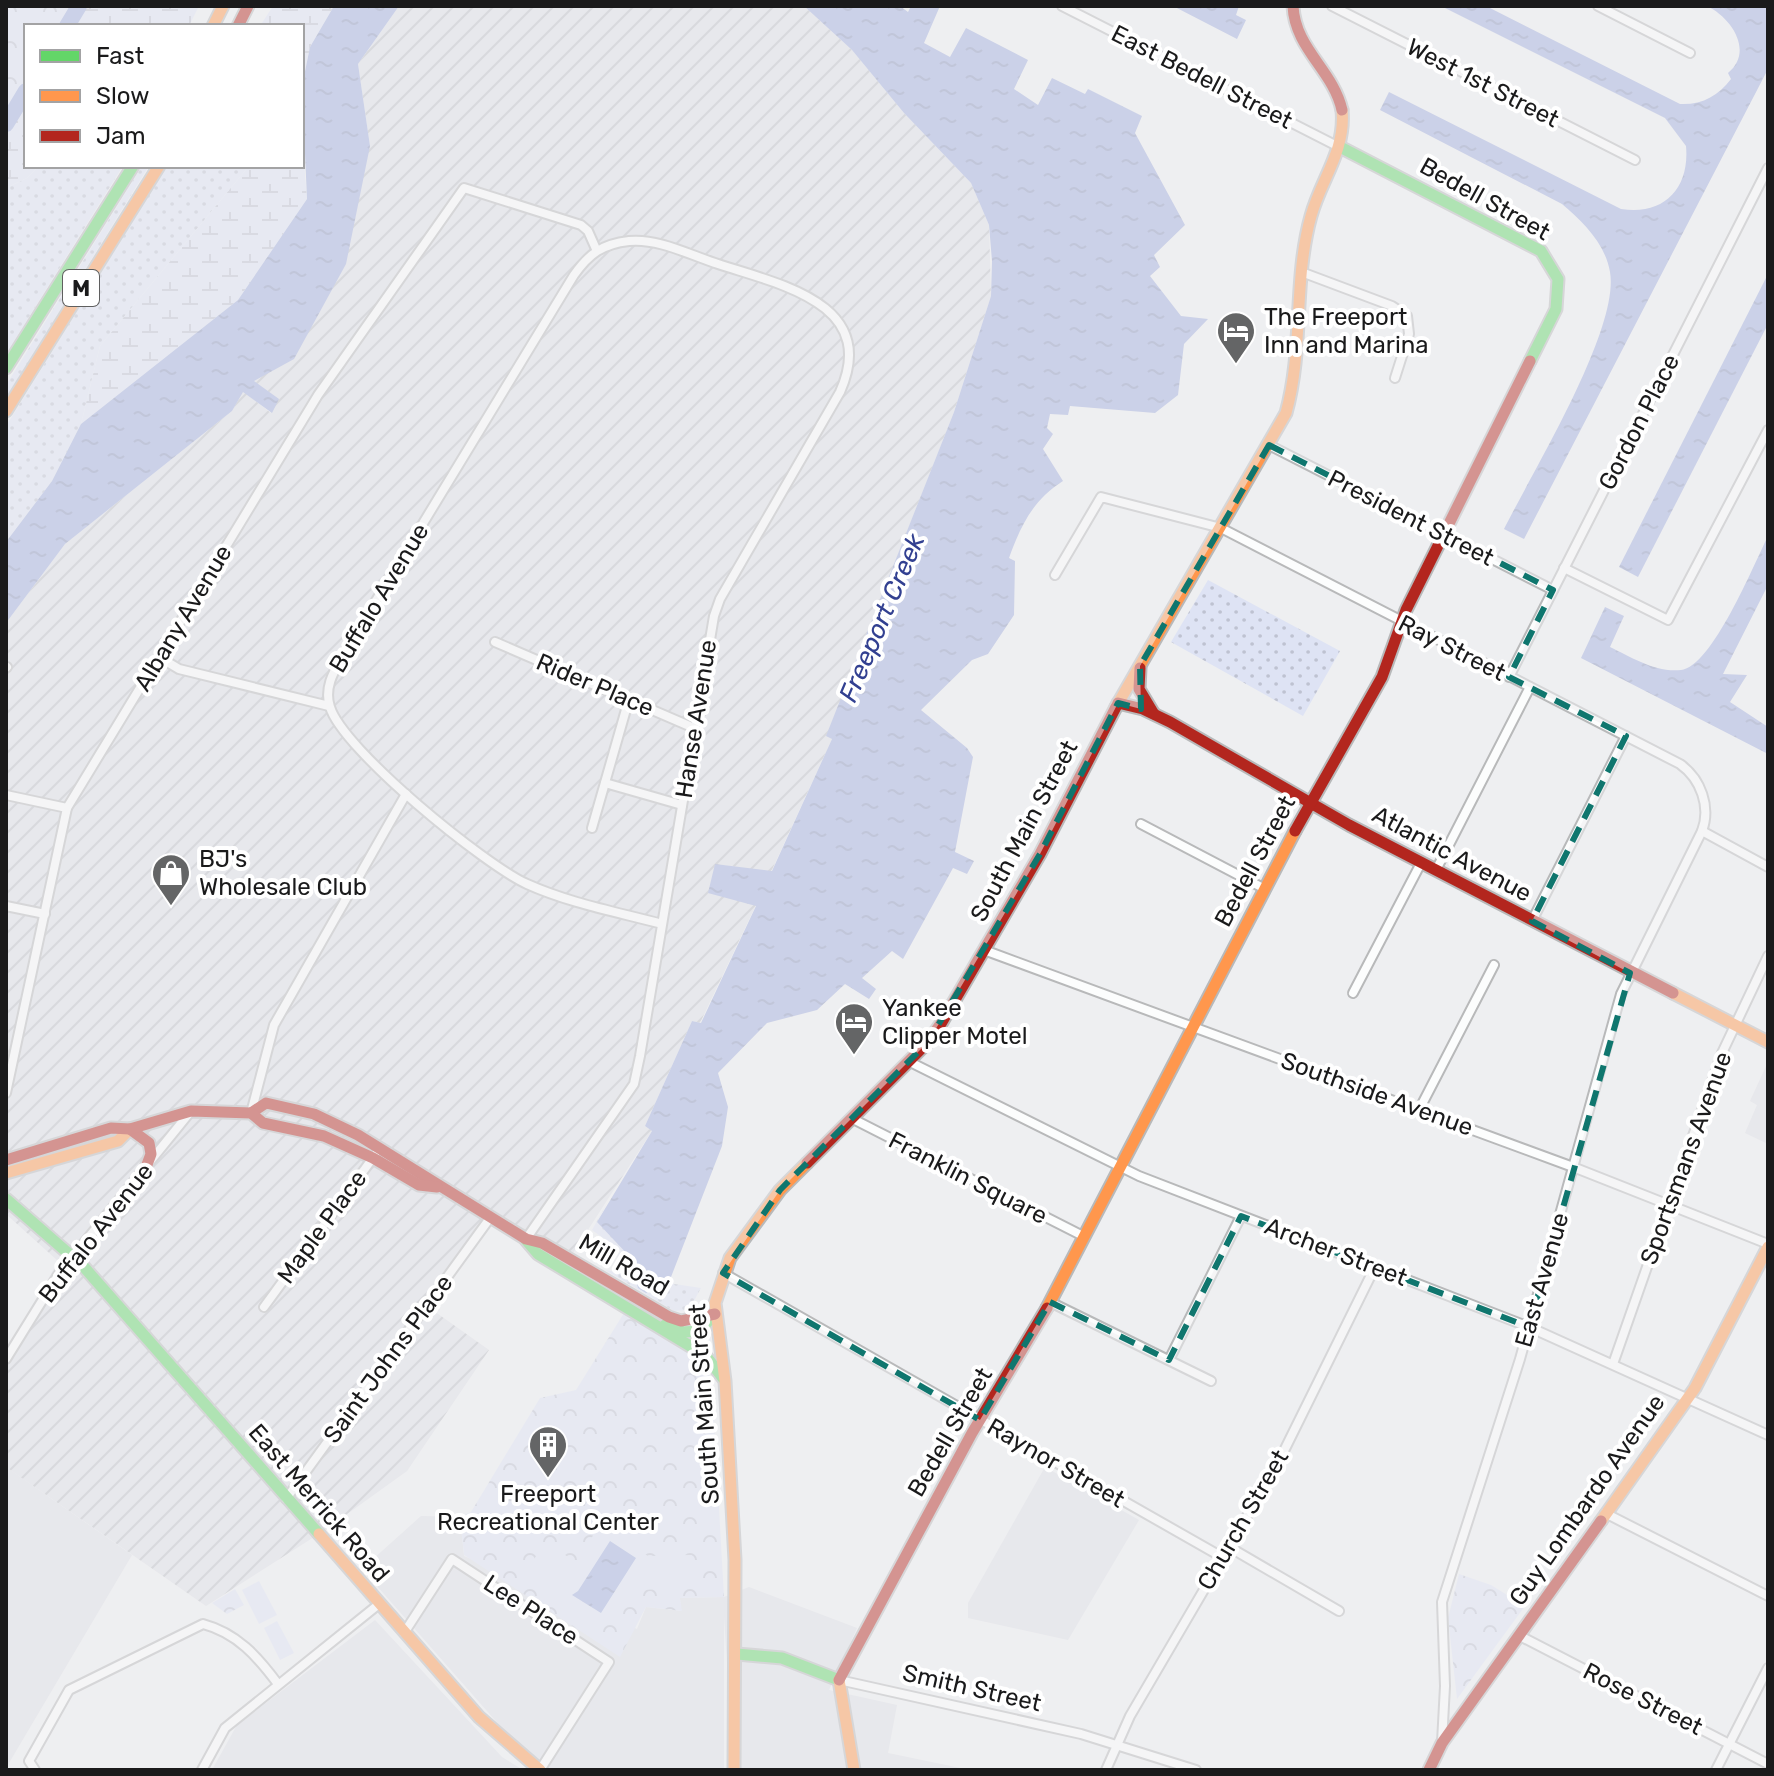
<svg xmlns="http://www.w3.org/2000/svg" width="1774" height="1776" font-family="Rubik,sans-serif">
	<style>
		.built { fill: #dddfe6 }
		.industrial { fill: url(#industrial-furrows) }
		.grass { fill: url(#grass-dots) }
		.wetland { fill: url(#wetland-marsh) }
		.park { fill: url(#park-crowns) }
		.garden { fill: #dee3f4 }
		.water { fill: url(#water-ripples) }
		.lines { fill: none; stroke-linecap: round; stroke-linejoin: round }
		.river { stroke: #a0addd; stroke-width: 16 }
		.street-casing { stroke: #b8b9ba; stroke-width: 12 }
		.fast-casing { stroke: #b8b9ba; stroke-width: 15 }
		.slow-casing { stroke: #b8b9ba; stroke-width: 15 }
		.jam-casing { stroke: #b8b9ba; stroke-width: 15 }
		.street { stroke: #fcfdfd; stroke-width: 8 }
		.fast { stroke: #63d668; stroke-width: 11 }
		.slow { stroke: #ff974d; stroke-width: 11 }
		.jam { stroke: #b3261e; stroke-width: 11 }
		.marked { fill: none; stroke: #0f766e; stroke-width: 6; stroke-dasharray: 16 10; stroke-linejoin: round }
		.labels { text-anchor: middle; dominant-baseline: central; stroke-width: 8; stroke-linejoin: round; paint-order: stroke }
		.shield { fill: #fff; stroke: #5f5f5f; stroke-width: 2 }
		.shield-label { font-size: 22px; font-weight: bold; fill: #1a1a1b }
		.street-label { font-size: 24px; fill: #1a1a1b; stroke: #fff }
		.poi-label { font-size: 24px; fill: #1a1a1b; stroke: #fff; text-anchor: start }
		.water-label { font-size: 26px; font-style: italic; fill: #324091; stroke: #fff }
	</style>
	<defs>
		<pattern id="industrial-furrows" width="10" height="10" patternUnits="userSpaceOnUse" patternTransform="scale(2)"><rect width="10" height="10" fill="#dddfe6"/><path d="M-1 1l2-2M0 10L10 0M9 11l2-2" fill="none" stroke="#bdbfc5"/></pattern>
		<pattern id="grass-dots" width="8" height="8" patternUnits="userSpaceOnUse" patternTransform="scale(2)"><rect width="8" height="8" fill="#dee3f4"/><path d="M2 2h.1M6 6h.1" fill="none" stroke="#bec2d1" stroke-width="1.8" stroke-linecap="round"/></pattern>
		<pattern id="wetland-marsh" width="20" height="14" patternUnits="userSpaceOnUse" patternTransform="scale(2)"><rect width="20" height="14" fill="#dee3f4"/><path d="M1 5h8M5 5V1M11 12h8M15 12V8" fill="none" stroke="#bec2d1"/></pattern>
		<pattern id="park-crowns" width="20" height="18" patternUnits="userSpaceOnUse" patternTransform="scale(2)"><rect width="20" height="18" fill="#dee3f4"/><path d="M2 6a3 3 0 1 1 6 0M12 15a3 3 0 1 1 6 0" fill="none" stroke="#bec2d1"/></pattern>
		<pattern id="water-ripples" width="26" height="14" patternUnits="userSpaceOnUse" patternTransform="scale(2)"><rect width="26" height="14" fill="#a0addd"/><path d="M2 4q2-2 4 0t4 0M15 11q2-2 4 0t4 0" fill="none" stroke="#8994bd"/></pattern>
	</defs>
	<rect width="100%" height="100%" fill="#eeeff1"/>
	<g class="built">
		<polygon points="1768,1062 1768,1144 1745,1133 1757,1105 1750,1101"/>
		<polygon points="6,1467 132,1555 6,1768"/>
		<polygon points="1045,1467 1139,1520 1068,1640 968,1618 968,1603"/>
		<polygon points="421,1516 460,1517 464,1556 637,1629 646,1607 681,1611 680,1598 724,1597 749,1587 857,1628 829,1690 897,1705 888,1753 970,1770 734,1770 724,1616 724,1770 550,1770 509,1736 362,1569"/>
		<polygon points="375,1620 502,1757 523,1770 212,1770 237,1725"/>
	</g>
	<polygon class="industrial" points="399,6 804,6 852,50 904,113 971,183 989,225 991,296 954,412 827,735 832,739 771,872 715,864 756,905 700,1023 692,1021 645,1126 652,1131 571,1256 493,1213 424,1304 489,1350 407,1471 325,1530 206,1606 6,1467 6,1357 58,1261 6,1214 6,623 65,544 232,411 243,391 271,413 253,381 370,146 358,64"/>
	<g class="grass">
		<polygon points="39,166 123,166 6,354 6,188 27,178"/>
		<polygon points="142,166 149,166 6,398 6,385"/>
		<polygon points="167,166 249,166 100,346 81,424 52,481 6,542 6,426"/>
		<polygon points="1208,580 1340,651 1303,716 1171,642"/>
		<path d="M609 1199 597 1222C607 1233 621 1244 630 1256 643 1276 638 1284 663 1295L668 1283 701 1288 689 1310 674 1311 605 1270 616 1272 623 1262 617 1257 621 1251 592 1230Z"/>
	</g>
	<g class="wetland">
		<polygon points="71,6 199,6 189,26 59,26"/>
		<polygon points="273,6 334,6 310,47 302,86 302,26 260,26"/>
		<polygon points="26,80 26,166 39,166 27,178 6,188 6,112"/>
		<polygon points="302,135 307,199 238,300 81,424 100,346 249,166 302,166"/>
	</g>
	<g class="park">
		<polygon points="6,6 79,6 67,26 26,26 26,91 6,124"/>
		<polygon points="624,1313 703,1361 712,1383 724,1597 680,1598 682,1611 646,1607 620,1657 464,1555 460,1517 471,1512 540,1398 576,1390"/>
		<polygon points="1459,1574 1491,1585 1525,1606 1457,1699 1448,1618"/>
		<polygon points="235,1589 244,1605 227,1614 212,1603"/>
	</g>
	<g class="garden">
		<polygon points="605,1517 642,1540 636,1549 648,1556 691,1555 694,1557 696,1583 692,1587 625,1591 600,1625 524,1575 545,1542 576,1562"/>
		<polygon points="259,1581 277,1615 259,1624 242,1590"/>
		<polygon points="277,1621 294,1653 280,1660 264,1628"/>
	</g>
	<g class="water">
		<polygon points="334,6 399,6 358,64 370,146 346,264 294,359 254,381 279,399 272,413 243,392 232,411 65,544 6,623 6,542 52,481 81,424 238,300 307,199 302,86 310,47"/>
		<path d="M804 6H900L908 12 911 6H940L924 43 950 57 966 28 1028 60 1014 89 1038 105 1052 78 1085 94 1088 89 1142 116 1135 133 1185 225 1154 255 1160 267 1150 276 1181 316 1208 319 1184 344 1178 395 1155 413 1070 406 1068 415 1050 414 1047 428 1053 434 1043 449 1063 481C1033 500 1021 525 1009 558L1015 561 1014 615 988 654 972 660 921 710 967 748 973 757 955 852 974 861 967 874 953 868 903 959 892 951 862 978 876 989 869 999 845 984 817 1010 767 1023 718 1073 728 1107 722 1146 664 1295 652 1290 646 1293 638 1288 630 1257 597 1222 652 1131 645 1126 692 1021 701 1023 756 906 708 893 715 864 772 871 832 739 826 736 954 412 991 296 992 261 989 225 971 183 904 113 852 50Z"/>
		<polygon points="1173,6 1239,6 1236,15 1246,20 1237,39"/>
		<path d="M1441 6H1486L1680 104C1702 105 1718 96 1731 79L1728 73C1754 52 1732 18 1707 6H1768V69L1524 539 1504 529C1532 473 1620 329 1610 272 1605 243 1583 222 1562 204L1380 110 1389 92 1621 209C1663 216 1690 189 1686 146L1665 118Z"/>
		<polygon points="1768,274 1768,324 1638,577 1619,567"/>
		<path d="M1768 536V585L1723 674 1747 675 1730 702 1768 727V754L1581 658 1605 607 1624 616 1610 647C1631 657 1656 673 1681 670 1712 667 1754 564 1768 536Z"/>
		<polygon points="610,1541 636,1558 601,1613 572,1595 578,1591"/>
	</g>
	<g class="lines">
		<g class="river">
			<polyline points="67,26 79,6"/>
			<polyline points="6,124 26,91"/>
		</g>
		<defs>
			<g id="street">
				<polyline points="1062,6 1341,148"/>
				<polyline points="1332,6 1635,160"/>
				<polyline points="1598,6 1690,53"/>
				<polyline points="1304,273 1392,306 1407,316 1409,334 1395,378"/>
				<polyline points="1269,445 1553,590"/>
				<polyline points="1564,568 1668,620 1768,430"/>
				<path d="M1055 575 1101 497 1221 528 1680 764C1701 779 1711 807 1702 831L1621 994 1520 1359 1442 1602 1445 1686 1442 1742"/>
				<polyline points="495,642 694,728"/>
				<polyline points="159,657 179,669 329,706"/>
				<polyline points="6,668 7,667"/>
				<polyline points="1509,677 1768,168"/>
				<polyline points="605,783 682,805"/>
				<polyline points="6,795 67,808"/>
				<polyline points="1141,824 1265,889"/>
				<polyline points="592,828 629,699"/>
				<polyline points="1702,831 1768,867"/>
				<polyline points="1436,870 1530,687"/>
				<polyline points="6,906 45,914"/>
				<polyline points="1532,921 1626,736"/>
				<polyline points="984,950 1573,1167 1768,1244"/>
				<polyline points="1353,993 1421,863"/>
				<polyline points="908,1061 1139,1176 1529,1327 1768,1435"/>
				<polyline points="6,1093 67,808 318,395 464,188 581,225 588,231 596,249"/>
				<polyline points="1419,1110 1494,965"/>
				<polyline points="251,1113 274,1025 406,794"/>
				<polyline points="851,1118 1085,1237"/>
				<path d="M526 1239 634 1084 640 1056 714 616 720 599 840 392C880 303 778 284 718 264 690 255 658 238 629 241 602 244 589 254 574 275L346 650C336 668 323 686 330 707 343 750 485 865 527 884 569 903 617 912 662 924"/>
				<polyline points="723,1273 1222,1557"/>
				<polyline points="1050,1302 1211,1381"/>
				<polyline points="264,1307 375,1155"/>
				<polyline points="6,1359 58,1275 191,1111"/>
				<polyline points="1169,1360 1241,1216"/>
				<polyline points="1613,1364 1722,1053 1768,956"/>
				<polyline points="286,1499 490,1218"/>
				<polyline points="1605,1513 1768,1596"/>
				<polyline points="1229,1547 1339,1611"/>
				<polyline points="404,1633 452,1559 609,1662 540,1770"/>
				<polyline points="1518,1635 1768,1764"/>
				<polyline points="839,1680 1081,1734 1196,1770"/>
				<path d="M35 1770 29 1761 69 1690 203 1624C237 1633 258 1657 278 1684"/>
				<polyline points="202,1770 225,1728 379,1604"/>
				<polyline points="1106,1770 1130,1716 1277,1465 1375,1267"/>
				<polyline points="1716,1770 1768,1668"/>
			</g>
			<g id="fast">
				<polyline points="1342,148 1541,251 1558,279 1556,309 1530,361"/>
				<polyline points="6,368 133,166"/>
				<polyline points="6,1199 84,1267 319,1534"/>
				<polyline points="526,1240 538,1254 705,1355 723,1378"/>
				<polyline points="665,1325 683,1332 699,1331 715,1314"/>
				<polyline points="737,1654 782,1658 839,1680"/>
			</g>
			<g id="slow">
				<polyline points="213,26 223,6"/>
				<polyline points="6,411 159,166"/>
				<path d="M1116 707 1286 413C1304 348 1293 280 1311 216 1321 179 1346 151 1342 110"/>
				<polyline points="1673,993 1768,1042"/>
				<polyline points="6,1173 118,1141 130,1129"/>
				<polyline points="1047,1308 1295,831"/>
				<polyline points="1601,1521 1695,1388 1768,1247"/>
				<polyline points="319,1534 479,1717 540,1770"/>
				<polyline points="839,1680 854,1770"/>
				<polyline points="734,1770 735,1560 725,1381 715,1303 730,1258 780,1190 807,1163"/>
			</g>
			<g id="jam">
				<path d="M1293 6C1295 49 1333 70 1342 110"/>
				<polyline points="238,26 248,6"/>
				<polyline points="1140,668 1139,689 1154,714"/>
				<polyline points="1118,703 1143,709 1170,722 1349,825 1673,993"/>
				<polyline points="1295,831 1382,677 1406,610 1530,361"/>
				<polyline points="251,1113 266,1103 314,1114 358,1135 526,1239 542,1243 669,1317 681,1321 715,1314"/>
				<polyline points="130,1129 149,1143 151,1154 145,1170"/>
				<polyline points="6,1160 111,1128 130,1129 191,1111 251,1113 263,1123 324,1136 373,1158 419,1185 437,1187"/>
				<polyline points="807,1163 928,1042 942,1022 1040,854 1116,707"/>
				<polyline points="839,1680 972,1433 1047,1308"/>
				<polyline points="1429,1770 1442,1743 1601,1521"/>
			</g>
		</defs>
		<use href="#street" class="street-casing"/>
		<use href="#fast" class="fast-casing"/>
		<use href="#slow" class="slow-casing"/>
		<use href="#jam" class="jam-casing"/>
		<use href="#street" class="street"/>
		<use href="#fast" class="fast"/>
		<use href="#slow" class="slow"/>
		<use href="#jam" class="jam"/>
	</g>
	<path d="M0 0H1774V1776H0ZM1269 445 1553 590 1509 677 1626 736 1532 921 1630 973 1529 1327 1241 1216 1169 1360 1050 1302 980 1420 723 1273 780 1190 928 1042 1040 854 1118 703 1141 709 1140 666Z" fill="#eeeff1" fill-opacity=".55" fill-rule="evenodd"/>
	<path class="marked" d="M1269 445 1553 590 1509 677 1626 736 1532 921 1630 973 1529 1327 1241 1216 1169 1360 1050 1302 980 1420 723 1273 780 1190 928 1042 1040 854 1118 703 1141 709 1140 666Z"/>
	<defs>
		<symbol id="hotel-pin" viewBox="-11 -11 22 30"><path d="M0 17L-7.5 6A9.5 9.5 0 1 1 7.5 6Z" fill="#646566" stroke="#fff"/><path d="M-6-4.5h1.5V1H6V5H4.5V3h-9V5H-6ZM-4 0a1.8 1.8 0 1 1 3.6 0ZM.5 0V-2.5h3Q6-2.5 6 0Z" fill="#fff"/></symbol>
		<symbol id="shop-pin" viewBox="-11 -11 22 30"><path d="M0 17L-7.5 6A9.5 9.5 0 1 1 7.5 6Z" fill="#646566" stroke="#fff"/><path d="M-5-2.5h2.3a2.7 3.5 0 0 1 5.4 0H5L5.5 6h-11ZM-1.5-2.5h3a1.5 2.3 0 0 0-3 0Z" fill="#fff"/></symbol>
		<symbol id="building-pin" viewBox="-11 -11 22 30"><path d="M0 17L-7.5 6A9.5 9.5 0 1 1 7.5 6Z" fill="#646566" stroke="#fff"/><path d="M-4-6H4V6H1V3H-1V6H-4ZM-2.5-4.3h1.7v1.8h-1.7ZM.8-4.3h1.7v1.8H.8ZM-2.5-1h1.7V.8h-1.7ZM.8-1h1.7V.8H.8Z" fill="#fff"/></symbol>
	</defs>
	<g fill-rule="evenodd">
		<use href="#hotel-pin" x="1214" y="309" width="44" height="60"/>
		<use href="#shop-pin" x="149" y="851" width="44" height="60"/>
		<use href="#hotel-pin" x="832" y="1000" width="44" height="60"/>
		<use href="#building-pin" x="526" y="1423" width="44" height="60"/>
	</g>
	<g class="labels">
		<rect class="shield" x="63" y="270" width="36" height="36" rx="6"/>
		<g class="shield-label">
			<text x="81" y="288">M</text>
		</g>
		<g class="street-label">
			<text transform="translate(1202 77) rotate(27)">East Bedell Street</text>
			<text transform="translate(1483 83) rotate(27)">West 1st Street</text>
			<text transform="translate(1485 199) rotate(29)">Bedell Street</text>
			<text transform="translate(1639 422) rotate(-63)">Gordon Place</text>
			<text transform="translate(1411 518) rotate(27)">President Street</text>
			<text transform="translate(379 598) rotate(-59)">Buffalo Avenue</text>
			<text transform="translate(183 618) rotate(-59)">Albany Avenue</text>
			<text transform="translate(1452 648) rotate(27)">Ray Street</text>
			<text transform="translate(595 685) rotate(23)">Rider Place</text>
			<text transform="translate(696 719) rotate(-81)">Hanse Avenue</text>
			<text transform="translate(1024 831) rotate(-62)">South Main Street</text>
			<text transform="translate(1452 854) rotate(28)">Atlantic Avenue</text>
			<text transform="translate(1255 861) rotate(-62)">Bedell Street</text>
			<text transform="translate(1377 1094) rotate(20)">Southside Avenue</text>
			<text transform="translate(1686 1158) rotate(-70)">Sportsmans Avenue</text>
			<text transform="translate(968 1178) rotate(27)">Franklin Square</text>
			<text transform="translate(322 1227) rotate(-54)">Maple Place</text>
			<text transform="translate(96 1233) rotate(-52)">Buffalo Avenue</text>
			<text transform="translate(1336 1252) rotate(21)">Archer Street</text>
			<text transform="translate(624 1265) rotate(30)">Mill Road</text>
			<text transform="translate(1542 1280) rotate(-74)">East Avenue</text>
			<text transform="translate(388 1359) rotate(-54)">Saint Johns Place</text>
			<text transform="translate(704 1404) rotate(-94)">South Main Street</text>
			<text transform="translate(950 1432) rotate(-60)">Bedell Street</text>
			<text transform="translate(1056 1463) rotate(30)">Raynor Street</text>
			<text transform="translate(1587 1500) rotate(-55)">Guy Lombardo Avenue</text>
			<text transform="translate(319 1503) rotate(49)">East Merrick Road</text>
			<text transform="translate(1243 1520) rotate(-60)">Church Street</text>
			<text transform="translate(531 1610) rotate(33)">Lee Place</text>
			<text transform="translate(972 1688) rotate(13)">Smith Street</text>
			<text transform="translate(1643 1699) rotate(27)">Rose Street</text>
		</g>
		<g class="poi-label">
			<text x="1264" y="317">The Freeport<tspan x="1264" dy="28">Inn and Marina</tspan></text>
			<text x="199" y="859">BJ's<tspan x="199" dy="28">Wholesale Club</tspan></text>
			<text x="882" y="1008">Yankee<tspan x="882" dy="28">Clipper Motel</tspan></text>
			<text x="548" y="1494" text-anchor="middle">Freeport<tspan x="548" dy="28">Recreational Center</tspan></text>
		</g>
		<g class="water-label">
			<text transform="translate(882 618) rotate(-67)">Freeport Creek</text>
		</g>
	</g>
	<rect width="1774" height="1776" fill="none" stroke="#1a1a1b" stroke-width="16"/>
	<rect x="24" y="24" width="280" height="144" fill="#ffffff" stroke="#a3a3a4" stroke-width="2"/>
	<rect x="40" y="50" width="40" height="12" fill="#63d668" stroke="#a3a3a4" stroke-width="2"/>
	<text x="96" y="64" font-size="24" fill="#1a1a1b">Fast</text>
	<rect x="40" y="90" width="40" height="12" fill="#ff974d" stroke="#a3a3a4" stroke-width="2"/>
	<text x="96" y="104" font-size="24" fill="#1a1a1b">Slow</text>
	<rect x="40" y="130" width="40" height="12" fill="#b3261e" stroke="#a3a3a4" stroke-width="2"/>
	<text x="96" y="144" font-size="24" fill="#1a1a1b">Jam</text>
</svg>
